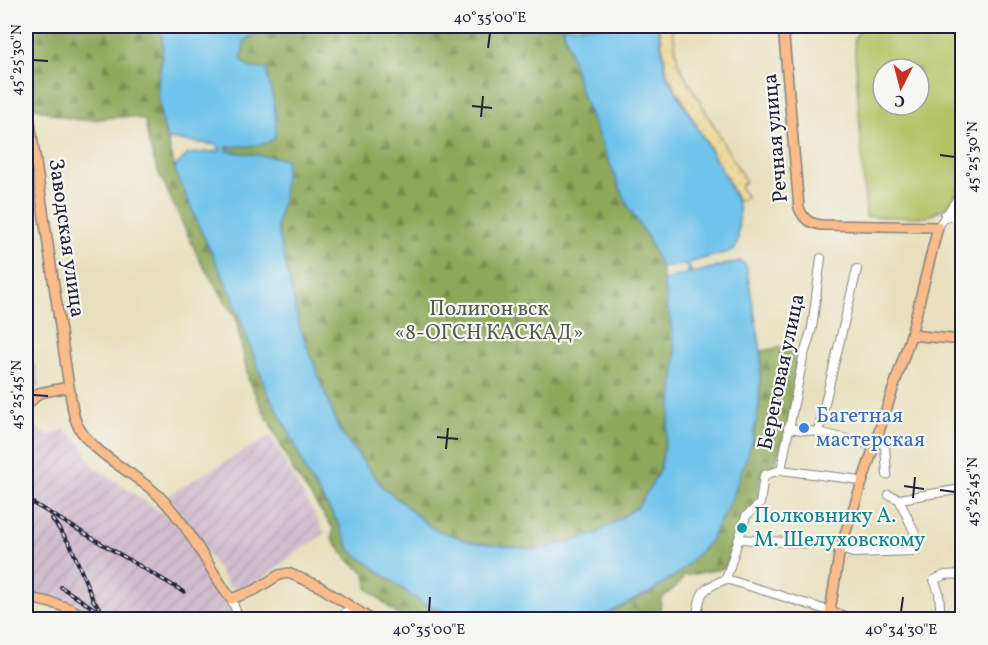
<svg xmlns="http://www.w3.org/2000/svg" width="988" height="645" font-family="Vollkorn,serif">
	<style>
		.industrial { fill: url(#industrial-furrows) }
		.green { fill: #b3c264; stroke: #6a7250; stroke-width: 1.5; fill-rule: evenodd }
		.forest { fill: url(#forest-firs); stroke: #58654a; stroke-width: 1.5 }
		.sand { fill: url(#sand-dots); stroke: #887e6c; stroke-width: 1.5 }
		.water { fill: #6fc3eb; stroke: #487293; stroke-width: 1.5 }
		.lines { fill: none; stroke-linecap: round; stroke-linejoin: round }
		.minor-casing { stroke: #85817c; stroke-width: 10 }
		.major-casing { stroke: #85817c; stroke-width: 12 }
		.minor { stroke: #fff; stroke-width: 8 }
		.major { stroke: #f9bc8a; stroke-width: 9 }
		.rail-casing { stroke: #22223b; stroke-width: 4 }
		.rail { stroke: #f6f6f2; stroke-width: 1.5; stroke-dasharray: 4.5; stroke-linecap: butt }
		.ticks { fill: none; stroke: #22223b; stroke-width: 2 }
		.shop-dot { fill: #3f7fe0; stroke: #f6f6f2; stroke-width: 2 }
		.culture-dot { fill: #0f9aa8; stroke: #f6f6f2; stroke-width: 2 }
		.labels { text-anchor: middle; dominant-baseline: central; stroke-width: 4.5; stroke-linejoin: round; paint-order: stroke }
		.street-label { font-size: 21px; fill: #22223b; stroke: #f6f6f2 }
		.park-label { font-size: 21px; fill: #555a49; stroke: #f6f6f2 }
		.shop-label { font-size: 21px; fill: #366cbe; stroke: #f6f6f2; text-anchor: start }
		.culture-label { font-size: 21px; fill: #0d838f; stroke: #f6f6f2; text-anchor: start }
		.neatline { fill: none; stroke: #22223b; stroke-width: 2 }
		.ticks-label { font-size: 15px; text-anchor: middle; fill: #22223b }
	</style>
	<defs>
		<pattern id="industrial-furrows" width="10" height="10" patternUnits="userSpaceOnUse" patternTransform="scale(1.5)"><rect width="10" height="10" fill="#d0bdcd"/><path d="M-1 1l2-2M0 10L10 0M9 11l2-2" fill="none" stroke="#b2a2b1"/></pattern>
		<pattern id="forest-firs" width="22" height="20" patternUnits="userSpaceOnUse" patternTransform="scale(1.5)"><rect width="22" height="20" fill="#8ea85a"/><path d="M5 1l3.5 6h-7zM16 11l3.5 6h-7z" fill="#74884c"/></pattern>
		<pattern id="sand-dots" width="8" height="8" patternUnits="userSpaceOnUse" patternTransform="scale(1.5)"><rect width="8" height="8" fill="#eeda9e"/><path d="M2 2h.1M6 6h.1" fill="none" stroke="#ccbb89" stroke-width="1.8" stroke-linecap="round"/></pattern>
	</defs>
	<rect width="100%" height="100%" fill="#f6f6f2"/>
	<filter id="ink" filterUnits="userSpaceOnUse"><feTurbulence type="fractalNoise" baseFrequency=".0167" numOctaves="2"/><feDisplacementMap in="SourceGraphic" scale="12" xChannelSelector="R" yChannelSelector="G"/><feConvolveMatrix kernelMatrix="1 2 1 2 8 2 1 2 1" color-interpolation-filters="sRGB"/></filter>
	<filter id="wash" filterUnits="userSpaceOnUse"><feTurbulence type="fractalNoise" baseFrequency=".008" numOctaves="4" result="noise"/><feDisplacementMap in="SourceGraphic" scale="24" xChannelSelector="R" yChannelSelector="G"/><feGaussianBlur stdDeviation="1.35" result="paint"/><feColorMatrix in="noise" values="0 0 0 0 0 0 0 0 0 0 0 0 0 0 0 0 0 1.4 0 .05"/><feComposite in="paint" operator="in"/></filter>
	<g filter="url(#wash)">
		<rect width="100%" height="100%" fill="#e8e0bd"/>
		<g class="industrial">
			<polygon points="26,364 36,364 40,385 26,400"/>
			<polygon points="26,421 48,436 66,429 80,443 94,467 167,516 178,526 236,619 101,619 86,609 50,598 26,594"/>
			<polygon points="270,436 325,533 248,588 230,587 168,495"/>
		</g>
		<path class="green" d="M862 26H962V183L948 206 927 217H866L854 39ZM883 69H919V105H883Z"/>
		<g class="forest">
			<path d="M26 26H161L163 48 158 86 161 116 176 172 202 233 232 295 267 392 290 433 307 474 337 521 350 549 422 603 454 615 504 619H403L367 588 365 573 348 560 332 538 333 528 294 472 249 382 236 318 200 261 158 171 149 145 145 120C121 113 110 119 88 120 69 121 49 112 31 106L26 66Z"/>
			<polygon points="261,26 563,26 565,38 626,203 648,238 661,267 676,356 672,405 660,470 638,507 594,535 538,550 470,542 432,528 382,486 339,430 299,325 277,226 283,197 227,151 226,147 261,144 249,68 241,60 244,41 261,31"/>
			<path d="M786 346C791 354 796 362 798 371 799 382 781 454 775 462 771 468 767 470 761 473L757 502 742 528 725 568 683 576 680 583 661 599 659 619 589 620 605 615 650 592 679 573 752 442 759 406 761 351Z"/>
		</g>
		<polygon class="sand" points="659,26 672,26 678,63 746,182 740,186 747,198 738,202 726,177 667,73"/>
		<path class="water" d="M161 26H261V31L244 41 241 60 250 68 266 69C269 82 282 129 273 139 263 148 239 146 226 147L227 151 286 159 283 197 277 226 299 325 339 430 382 486 432 528 470 542 538 550 594 535 638 507 660 470 672 404 676 356 663 280 689 273 685 265 661 267 648 238 626 203 581 93 563 26H658L666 74 726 177 739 208 738 240 735 250 688 263 692 273 740 261 746 265 761 351 759 406 752 442 733 495 710 541 679 573 650 592 605 615 589 620H504L454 615 422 603 350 550 337 521 307 474 290 433 267 392 232 295 202 233 176 172 175 167 188 154 220 151 218 145 167 139 161 116 158 86 163 48Z"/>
	</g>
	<g filter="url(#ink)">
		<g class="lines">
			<defs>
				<g id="minor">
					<polyline points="945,215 962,219"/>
					<polyline points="938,227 962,192"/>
					<polyline points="788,428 818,432 875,446"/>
					<polyline points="818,432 857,269"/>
					<polyline points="876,441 885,445 887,475"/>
					<polyline points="781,470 852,479 861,482"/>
					<polyline points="889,495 899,499 918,540"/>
					<polyline points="899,499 962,489"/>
					<polyline points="740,539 831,545 853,553 916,551"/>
					<polyline points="726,579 746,516 760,504 764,475 781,470 803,358 812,328 821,258"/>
					<polyline points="726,579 830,611"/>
					<polyline points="231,599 240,620"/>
					<polyline points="941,619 939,593 934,580 945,575 962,574"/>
					<polyline points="340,620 351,606"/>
					<path d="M696 620C701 592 699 590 726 579"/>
				</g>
				<g id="major">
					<path d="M783 26 799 208C804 220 809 223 821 225L938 227 911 335 840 549 830 611 854 620"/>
					<path d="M26 95 69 387C71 397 72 409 75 419 85 451 136 473 159 496 189 525 207 566 231 599L255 590 279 575 288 573 317 585 372 620"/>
					<polyline points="911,335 962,340"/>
					<polyline points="26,406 39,393 69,387"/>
					<path d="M26 598C48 601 71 606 90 620"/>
				</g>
			</defs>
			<use href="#minor" class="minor-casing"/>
			<use href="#major" class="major-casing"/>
			<use href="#minor" class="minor"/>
			<use href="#major" class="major"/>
			<defs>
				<g id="rail">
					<polyline points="29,501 184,592"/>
					<polyline points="52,519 71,546 93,600 109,620"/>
					<polyline points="61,587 96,610"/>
				</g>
			</defs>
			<use href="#rail" class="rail-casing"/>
			<use href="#rail" class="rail"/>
		</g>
	</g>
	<path class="ticks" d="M488 48 490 33M33 60 48 61M472 106 492 108M481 117 483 96M940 155 955 157M33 395 48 396M437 437 458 439M446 449 448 428M904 486 924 489M940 490 955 492M913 498 915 477M429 612 430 597M901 612 903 597"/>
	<circle class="shop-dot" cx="804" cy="428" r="6"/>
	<circle class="culture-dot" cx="742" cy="528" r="6"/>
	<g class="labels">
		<g class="street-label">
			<text transform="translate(776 138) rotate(-95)">Речная улица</text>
			<text transform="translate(66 238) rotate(82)">Заводская улица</text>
			<text transform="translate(782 372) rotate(-78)">Береговая улица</text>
		</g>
		<g class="park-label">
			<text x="489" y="309">Полигон вск<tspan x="489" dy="24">«8-ОГСН КАСКАД»</tspan></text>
		</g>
		<g class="shop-label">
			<text x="816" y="416">Багетная<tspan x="816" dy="24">мастерская</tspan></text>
		</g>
		<g class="culture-label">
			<text x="754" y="516">Полковнику А.<tspan x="754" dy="24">М. Шелуховскому</tspan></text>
		</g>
	</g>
	<rect width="988" height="645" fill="none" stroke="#f6f6f2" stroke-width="66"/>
	<g transform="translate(901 87) rotate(186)"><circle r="28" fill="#f6f6f2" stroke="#a1a1a9" stroke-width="1.5"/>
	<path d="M0-4.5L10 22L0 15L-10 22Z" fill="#c8321e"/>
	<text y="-9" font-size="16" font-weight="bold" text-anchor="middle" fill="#22223b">С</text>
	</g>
	<rect x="33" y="33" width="922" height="579" class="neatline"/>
	<g class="ticks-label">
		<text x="490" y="22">40°35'00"E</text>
		<text transform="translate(16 60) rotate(-90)" y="5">45°25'30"N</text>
		<text transform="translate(972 157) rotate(-90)" y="5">45°25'30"N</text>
		<text transform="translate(16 395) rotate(-90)" y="5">45°25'45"N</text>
		<text transform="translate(972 492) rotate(-90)" y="5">45°25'45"N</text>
		<text x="429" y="634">40°35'00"E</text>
		<text x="901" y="634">40°34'30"E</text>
	</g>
</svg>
